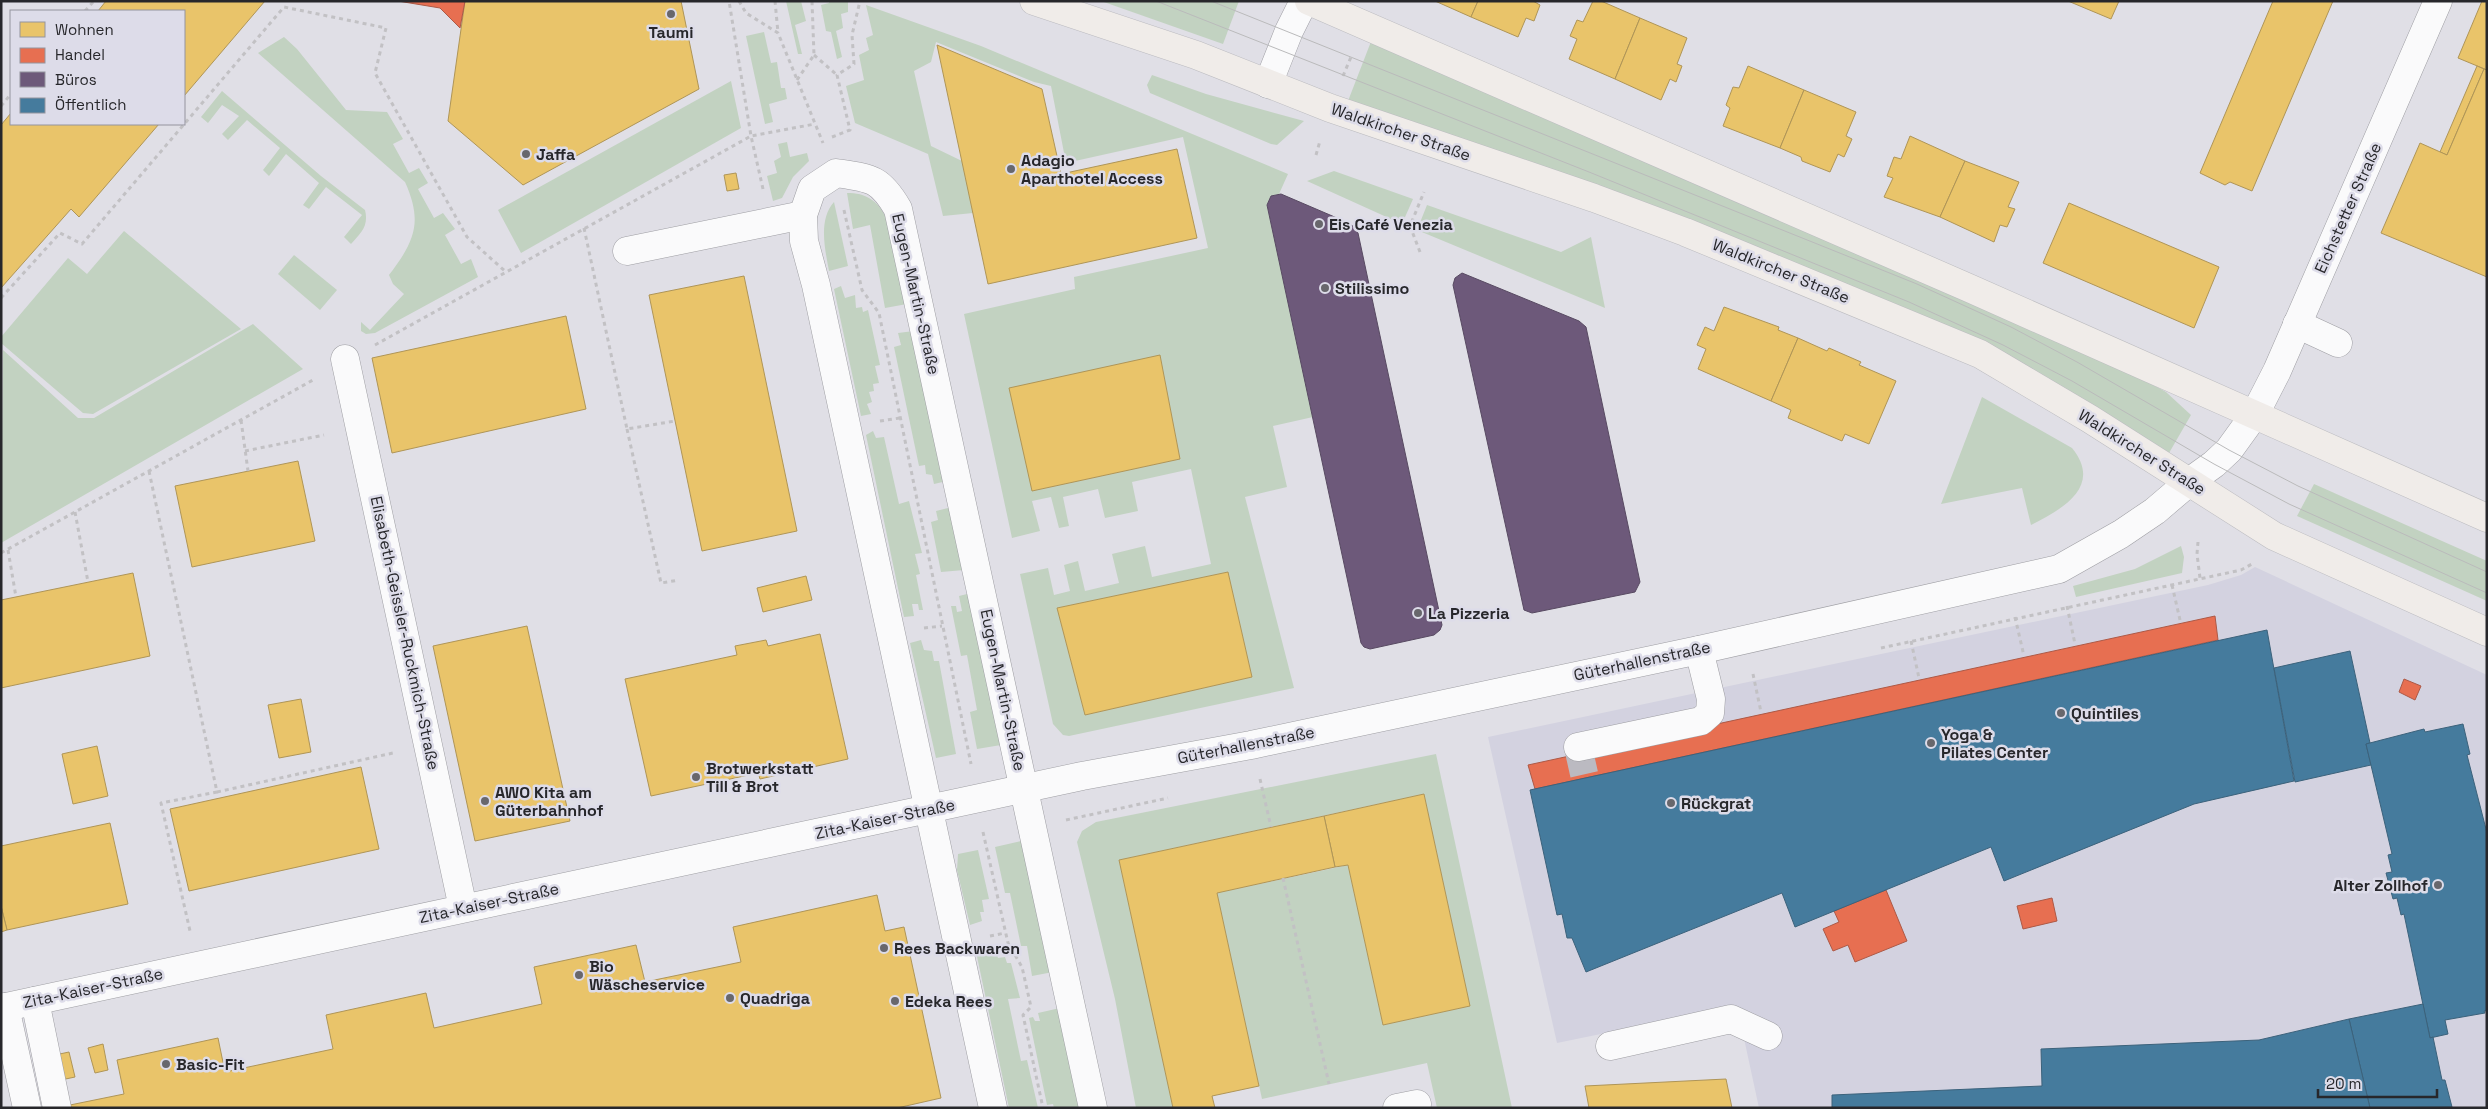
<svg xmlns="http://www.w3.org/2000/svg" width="2488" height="1109" font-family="'Space Grotesk',sans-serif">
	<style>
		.built { fill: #d3d2e0 }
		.green { fill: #c2d2c1; fill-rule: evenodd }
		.homes { fill: #e9c46a; stroke: #af9557 }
		.shops { fill: #e76f51; stroke: #ad5946 }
		.offices { fill: #6d597a; stroke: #584a62 }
		.public { fill: #457b9d; stroke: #3c627b }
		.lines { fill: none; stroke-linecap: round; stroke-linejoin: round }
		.minor-tunnel { stroke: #bbbac1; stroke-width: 28; stroke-dasharray: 28 14; stroke-linecap: butt }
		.minor-casing { stroke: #9e9ea3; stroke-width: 29 }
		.major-casing { stroke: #bcbcc0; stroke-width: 29 }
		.path { stroke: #c2c1c4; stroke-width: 3; stroke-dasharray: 4 4; stroke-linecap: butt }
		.minor { stroke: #fafafb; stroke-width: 28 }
		.major { stroke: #f0ece9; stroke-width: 28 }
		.tram { stroke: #bababb; stroke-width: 1 }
		.poi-dot { fill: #68676c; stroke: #dddce9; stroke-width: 2 }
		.labels { text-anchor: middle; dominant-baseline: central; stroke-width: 5; stroke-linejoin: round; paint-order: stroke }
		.poi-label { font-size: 16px; font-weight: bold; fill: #27272b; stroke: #dddce9; text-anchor: start }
		.street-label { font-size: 16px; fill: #27272b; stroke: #dddce9 }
	</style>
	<rect width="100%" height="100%" fill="#e0dfe6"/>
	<polygon class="built" points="2255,567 2487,675 2487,1108 1759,1108 1737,1006 1557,1043 1488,737 2208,585 2241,575"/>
	<g class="green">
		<polygon points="786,1 801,1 806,21 795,25 802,54 798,54"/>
		<polygon points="829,1 848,1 848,12 841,14 843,28 836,31 842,57 837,59 831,32 826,31 821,5 829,3"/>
		<polygon points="1101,1 1239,1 1223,44"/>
		<path d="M866 5 981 46 1288 174 1279 194 1271 196 1267 205 1313 417 1273 426 1287 487 1245 497 1294 688 1069 736 1063 735 1053 724 1020 574 1048 568 1054 595 1070 591 1064 565 1078 561 1085 591 1119 583 1112 554 1145 546 1152 577 1211 564 1191 469 1132 482 1138 511 1105 518 1098 489 1063 497 1069 526 1059 528 1051 497 1032 501 1040 531 1012 538 964 314 1075 289 1074 277 1208 248 1183 137 1066 163 1051 86 1034 82 936 42 931 62 914 71 931 146 962 161 973 213 943 216 928 154 855 123 846 86 864 80 859 55 869 50 866 38 873 35ZM1160 356 1180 459 1032 491ZM1228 572 1252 677 1085 715 1057 608Z"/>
		<polygon points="764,32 771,63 777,62 781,88 785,88 787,99 769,104 773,122 765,124 746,36"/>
		<path d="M284 37 297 49 346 110 387 112 403 139 393 144 409 173 419 168 428 183 418 189 434 218 443 213 455 229 445 235 461 264 471 259 478 277 375 333 366 334 361 331V322L370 330 404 294 393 284 389 275C415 241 423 222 405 182L258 53Z"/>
		<polygon points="1372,39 2100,355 2166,392 2191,415 2169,453 2045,377 1348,101"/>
		<polygon points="1152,75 1206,94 1304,121 1277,145 1271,144 1150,93 1147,85"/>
		<polygon points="731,81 741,128 521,253 498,210"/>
		<path d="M222 91 321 176 365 210C369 226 361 233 351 244L344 237 362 215 326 187 309 209 303 205 319 183 286 154 269 176 263 170 280 148 247 120 228 140 222 134 239 116 222 105 208 123 201 117Z"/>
		<polygon points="787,142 790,157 807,153 809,161 793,177 782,198 773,201 767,176 777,173 774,161 781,157 778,144"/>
		<polygon points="1334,171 1413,199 1402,224 1307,181"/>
		<path d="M847 193C856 193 864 194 872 200 896 216 902 277 907 304L885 308 870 225 853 229Z"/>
		<path d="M834 202 848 266 829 271C825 249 818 220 834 202Z"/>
		<polygon points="1427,205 1561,252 1591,237 1605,308 1417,230"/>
		<polygon points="124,231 241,329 93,414 83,413 1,343 1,337 68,258 87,274"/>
		<polygon points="294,255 337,290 320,310 278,274"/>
		<polygon points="841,286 845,298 855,295 856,308 862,307 863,312 868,310 880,365 875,366 879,383 873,384 874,391 869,392 872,402 867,404 871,414 861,416 834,289"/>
		<polygon points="253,324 303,369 1,543 3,350 78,418 94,418"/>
		<polygon points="914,331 947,481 934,484 932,475 926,474 925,465 919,466 894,347 901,345 898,333"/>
		<path d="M1982 397 2072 448C2103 486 2063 509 2031 525L2022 488 1941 504Z"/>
		<polygon points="873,431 876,438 884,437 899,504 909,501 922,553 915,554 920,574 916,575 923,610 919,610 918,604 912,604 914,616 904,617 866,435"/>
		<polygon points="2314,484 2487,561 2487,601 2297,516"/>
		<polygon points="952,507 964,570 941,572 931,522 938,520 936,511"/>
		<polygon points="2181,546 2184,557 2182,573 2076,597 2073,586 2135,569"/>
		<polygon points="971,593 1001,745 977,749 970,712 977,710 967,655 961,656 951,606 956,606 957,612 962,611 959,596"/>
		<polygon points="921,640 924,650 932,651 934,661 939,661 956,754 936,758 910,643"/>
		<polygon points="1436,754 1512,1108 1437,1108 1427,1063 1262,1099 1217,893 1348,865 1383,1025 1470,1006 1424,794 1119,860 1173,1108 1136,1108 1115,999 1077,842 1082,831 1096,822"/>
		<polygon points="1021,841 1053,972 1032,976 1027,946 1021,946 1010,893 1005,893 995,847"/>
		<polygon points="978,850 989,899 982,900 984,912 980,912 982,921 970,925 957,870 958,854"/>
		<polygon points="995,945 998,958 1005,957 1007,963 1011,963 1020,998 1008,999 1021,1061 1027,1060 1038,1108 1009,1108 975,947"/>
		<polygon points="1060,1008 1081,1108 1054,1108 1053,1104 1047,1105 1029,1018 1033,1017 1035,1021 1040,1021 1038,1013"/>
	</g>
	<g class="homes">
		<polygon points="106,1 265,1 184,96 184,11 98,11"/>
		<polygon points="465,1 681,1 699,89 523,185 448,121"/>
		<polygon points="1435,1 1478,1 1471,17"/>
		<polygon points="1478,1 1533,1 1540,5 1534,21 1526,18 1518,37 1471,17"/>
		<polygon points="1593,1 1601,1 1640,18 1615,79 1569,59 1577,39 1570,36 1577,20 1583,22"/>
		<polygon points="2068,1 2119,1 2111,19"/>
		<polygon points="2273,1 2333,1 2252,191 2230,182 2225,185 2200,173"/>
		<polygon points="2482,1 2487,1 2487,70 2458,58"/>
		<polygon points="1640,18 1687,38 1677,64 1682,66 1676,82 1670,79 1661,100 1615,79"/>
		<polygon points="937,45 1042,89 1061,174 1177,149 1197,238 988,284"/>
		<polygon points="1748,66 1804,90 1780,148 1723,126 1730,108 1726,105 1733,87 1739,88"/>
		<polygon points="2477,66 2484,69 2447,155 2440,152"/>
		<polygon points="2484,69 2487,70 2487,277 2381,233 2420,143 2447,155"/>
		<polygon points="1804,90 1856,112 1846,136 1852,139 1844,157 1838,154 1830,172 1802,161 1801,157 1780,148"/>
		<polygon points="11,113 11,124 159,124 79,217 71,209 1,288 1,125"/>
		<polygon points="1910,136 1965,161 1940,217 1884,197 1893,178 1887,176 1894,157 1901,159"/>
		<polygon points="1965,161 2019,182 2008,207 2015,209 2007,227 2000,225 1994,242 1940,217"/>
		<polygon points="736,173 739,189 727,191 724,175"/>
		<polygon points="2069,203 2219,267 2194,328 2043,263"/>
		<polygon points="744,276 797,531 702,551 649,295"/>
		<polygon points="1724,307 1779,327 1778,330 1798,338 1771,401 1698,369 1706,349 1697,345 1705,327 1714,331"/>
		<polygon points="566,316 586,409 392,453 372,358"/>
		<polygon points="1798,338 1827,351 1829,348 1861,362 1859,365 1896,381 1869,444 1845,434 1842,441 1788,418 1791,410 1771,401"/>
		<polygon points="1160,355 1180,459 1032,491 1009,388"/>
		<polygon points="298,461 315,541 192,567 175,486"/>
		<polygon points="1228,572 1252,677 1085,715 1057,608"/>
		<polygon points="133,573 150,656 1,688 1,600"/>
		<polygon points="806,576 812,600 763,612 757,588"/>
		<polygon points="527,626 570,821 475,841 433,646"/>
		<polygon points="820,634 848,759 760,779 758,773 651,796 625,679 737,655 735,646 766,640 768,646"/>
		<polygon points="301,699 311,752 279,758 268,705"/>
		<polygon points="97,746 108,796 73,804 62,754"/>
		<polygon points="361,767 379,849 189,891 170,809"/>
		<polygon points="1424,794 1470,1006 1383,1025 1348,865 1335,867 1324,816"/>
		<polygon points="1324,816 1335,867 1217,893 1259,1086 1212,1096 1215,1108 1173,1108 1119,860"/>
		<polygon points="110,823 128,904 7,930 1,906 1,846"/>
		<polygon points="877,895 885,931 904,927 941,1098 897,1108 71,1108 70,1105 124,1094 117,1060 218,1038 225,1072 333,1049 326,1015 426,993 434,1028 542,1004 534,967 636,945 645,982 741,962 733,927"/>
		<polygon points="1,906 7,930 1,932"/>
		<polygon points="103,1044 108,1070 95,1073 88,1048"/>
		<polygon points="69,1052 75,1077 61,1080 55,1055"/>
		<polygon points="1726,1079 1732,1108 1589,1108 1585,1086"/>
	</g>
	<g class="shops">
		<polygon points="398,1 465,1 460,28 440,8"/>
		<polygon points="2215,616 2218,640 1535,789 1528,765"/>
		<polygon points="2404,679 2421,686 2415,700 2399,692"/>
		<polygon points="1886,890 1907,941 1855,962 1848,945 1833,951 1823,929 1839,922 1834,911"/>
		<polygon points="2052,898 2057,921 2023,929 2017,906"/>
	</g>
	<g class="offices">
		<polygon points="1281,194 1351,224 1358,233 1442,625 1440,630 1434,635 1370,649 1364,647 1361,643 1267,205 1271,196"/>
		<polygon points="1462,273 1579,321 1586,327 1640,582 1635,592 1532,613 1524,610 1453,285 1455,278"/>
	</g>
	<g class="public">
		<polygon points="2267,630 2294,781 2194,804 2004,881 1991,847 1795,927 1782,893 1586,972 1572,938 1567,938 1562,914 1557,915 1530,790"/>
		<polygon points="2350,651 2370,743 2366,744 2371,765 2295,782 2274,668"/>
		<polygon points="2463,724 2470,754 2467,755 2487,833 2487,1011 2484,1011 2485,1013 2445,1020 2448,1034 2430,1038 2404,914 2401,915 2397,898 2393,899 2386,873 2392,872 2388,855 2392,854 2366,744 2424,729 2425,732"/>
		<polygon points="2423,1004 2430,1038 2433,1037 2442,1080 2445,1080 2452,1107 2370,1108 2349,1019"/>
		<polygon points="2349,1019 2370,1108 1832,1108 1832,1095 2042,1086 2041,1049 2259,1040"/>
	</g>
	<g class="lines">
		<polyline class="minor-tunnel" points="1578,747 1585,778"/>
		<defs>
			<g id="minor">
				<polyline points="1268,84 1289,31 1304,1"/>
				<polyline points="627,251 803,215"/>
				<polyline points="2297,324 2338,343"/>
				<polyline points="345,359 463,908"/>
				<polyline points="1578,747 1701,721 1710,713 1711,699 1699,650"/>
				<polyline points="35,1001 57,1108"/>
				<polyline points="5,1007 27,1108"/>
				<polyline points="1,1008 1082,776 1251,745 1699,650 2059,569 2121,534 2155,511 2189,482 2214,464 2229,450 2255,414 2277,371 2438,1"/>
				<polyline points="1610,1046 1731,1019 1768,1036"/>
				<path d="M993 1108 816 285 804 241 803 215 812 189 836 173C871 178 880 178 898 209L1093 1108"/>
				<polyline points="1397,1108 1417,1104"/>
			</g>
			<g id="major">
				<polyline points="1034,1 1196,55 1330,108 1594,198 1685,232 1980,354 2090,419 2274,536 2487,632"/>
				<polyline points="1309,1 1969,288 2487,518"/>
			</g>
		</defs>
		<use href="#minor" class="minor-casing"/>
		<use href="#major" class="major-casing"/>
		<g class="path">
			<polyline points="739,1 746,13 778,33 823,143"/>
			<polyline points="775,1 778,33"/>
			<polyline points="85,11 94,1"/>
			<polyline points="814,55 837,75"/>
			<polyline points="1343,76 1351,57"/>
			<polyline points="797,80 814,55 812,1"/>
			<polyline points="1,106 11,94"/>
			<polyline points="832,137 850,130 837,75 854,64 852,35 860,1"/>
			<polyline points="1316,155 1320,141"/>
			<polyline points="763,189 751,136 815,124"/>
			<polyline points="844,210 862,290 879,313 971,764"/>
			<polyline points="584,228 627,429 675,421"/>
			<polyline points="1420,252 1410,226 1424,192"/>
			<polyline points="1,298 60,233 82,244 284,7 386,28 375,73 467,237 506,272"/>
			<polyline points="375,345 751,136 729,1"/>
			<polyline points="241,420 248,471"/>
			<polyline points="880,421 900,418"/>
			<polyline points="627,429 661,583 679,580"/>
			<polyline points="245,451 324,435"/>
			<polyline points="149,471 217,792 161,803 190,931"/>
			<polyline points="75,512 88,582"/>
			<polyline points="2198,542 2197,554 2200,578"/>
			<polyline points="8,550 16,597"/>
			<polyline points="1,553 313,380"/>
			<polyline points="2172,585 2180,620"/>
			<polyline points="2067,606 2075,644"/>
			<polyline points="2015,617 2024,656"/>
			<polyline points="924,628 942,626"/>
			<polyline points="1911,641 1919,678"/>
			<polyline points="1881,648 2241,570 2252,564"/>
			<polyline points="1753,674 1761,712"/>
			<polyline points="1260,779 1271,827"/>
			<polyline points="217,792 393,753"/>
			<polyline points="1066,820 1168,798"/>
			<polyline points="983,832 1008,943 1022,967 1031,1007 1023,1015 1043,1108"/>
			<polyline points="1283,878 1329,1084"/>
			<polyline points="990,936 1005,933"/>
		</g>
		<use href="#minor" class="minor"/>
		<use href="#major" class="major"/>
		<g class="tram">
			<polyline points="1156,1 1589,172 1909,302 2003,345 2072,381 2214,464 2289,504 2487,593"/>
			<polyline points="1211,1 1917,284 2011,327 2077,362 2229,450 2298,486 2487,572"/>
		</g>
	</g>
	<g class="poi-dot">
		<circle cx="671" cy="14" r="5"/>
		<circle cx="526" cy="154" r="5"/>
		<circle cx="1011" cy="169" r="5"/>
		<circle cx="1319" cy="224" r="5"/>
		<circle cx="1325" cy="288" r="5"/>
		<circle cx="1418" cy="613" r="5"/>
		<circle cx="2061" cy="713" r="5"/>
		<circle cx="1931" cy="743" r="5"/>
		<circle cx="696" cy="777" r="5"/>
		<circle cx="485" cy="801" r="5"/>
		<circle cx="1671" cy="803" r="5"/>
		<circle cx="2438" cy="885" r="5"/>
		<circle cx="884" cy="948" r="5"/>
		<circle cx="579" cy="975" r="5"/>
		<circle cx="730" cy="998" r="5"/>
		<circle cx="895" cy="1001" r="5"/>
		<circle cx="166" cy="1064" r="5"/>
	</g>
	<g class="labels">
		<g class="poi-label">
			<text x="671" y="32" text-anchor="middle">Taumi</text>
			<text x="536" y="154">Jaffa</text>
			<text x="1021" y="160">Adagio<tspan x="1021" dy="18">Aparthotel Access</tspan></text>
			<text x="1329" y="224">Eis Café Venezia</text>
			<text x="1335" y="288">Stilissimo</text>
			<text x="1428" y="613">La Pizzeria</text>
			<text x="2071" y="713">Quintiles</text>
			<text x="1941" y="734">Yoga &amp;<tspan x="1941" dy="18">Pilates Center</tspan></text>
			<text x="706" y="768">Brotwerkstatt<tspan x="706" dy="18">Till &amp; Brot</tspan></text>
			<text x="495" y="792">AWO Kita am<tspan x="495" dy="18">Güterbahnhof</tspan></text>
			<text x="1681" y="803">Rückgrat</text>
			<text x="2428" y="885" text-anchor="end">Alter Zollhof</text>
			<text x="894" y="948">Rees Backwaren</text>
			<text x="589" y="966">Bio<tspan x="589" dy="18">Wäscheservice</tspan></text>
			<text x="740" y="998">Quadriga</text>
			<text x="905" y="1001">Edeka Rees</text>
			<text x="176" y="1064">Basic-Fit</text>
		</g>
		<g class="street-label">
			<text transform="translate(1401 132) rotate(19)">Waldkircher Straße</text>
			<text transform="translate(2348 208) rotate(-66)">Eichstetter Straße</text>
			<text transform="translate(1781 271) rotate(22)">Waldkircher Straße</text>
			<text transform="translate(916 294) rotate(77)">Eugen-Martin-Straße</text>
			<text transform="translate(2142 452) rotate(32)">Waldkircher Straße</text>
			<text transform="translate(405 633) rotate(78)">Elisabeth-Geissler-Ruckmich-Straße</text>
			<text transform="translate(1642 661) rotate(-12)">Güterhallenstraße</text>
			<text transform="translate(1003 690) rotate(78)">Eugen-Martin-Straße</text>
			<text transform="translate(1246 745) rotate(-11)">Güterhallenstraße</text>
			<text transform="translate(885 819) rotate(-12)">Zita-Kaiser-Straße</text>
			<text transform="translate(489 903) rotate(-12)">Zita-Kaiser-Straße</text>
			<text transform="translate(93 988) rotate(-12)">Zita-Kaiser-Straße</text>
		</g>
	</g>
	<rect width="2488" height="1109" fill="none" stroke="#27272b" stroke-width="5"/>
	<rect x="10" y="10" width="175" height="115" fill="#dddce9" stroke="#94949d"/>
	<rect x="20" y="22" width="25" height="15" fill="#e9c46a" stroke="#94949d"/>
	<text x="55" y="35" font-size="15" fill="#27272b">Wohnen</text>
	<rect x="20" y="48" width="25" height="15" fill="#e76f51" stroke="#94949d"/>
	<text x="55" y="60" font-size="15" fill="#27272b">Handel</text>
	<rect x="20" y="72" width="25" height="15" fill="#6d597a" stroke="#94949d"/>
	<text x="55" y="85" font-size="15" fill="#27272b">Büros</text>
	<rect x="20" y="98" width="25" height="15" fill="#457b9d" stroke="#94949d"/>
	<text x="55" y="110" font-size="15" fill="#27272b">Öffentlich</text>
	<path d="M2318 1089v8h119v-8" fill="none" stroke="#27272b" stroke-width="2.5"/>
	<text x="2326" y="1089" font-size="15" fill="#27272b" stroke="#dddce9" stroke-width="4" paint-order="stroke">20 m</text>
</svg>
